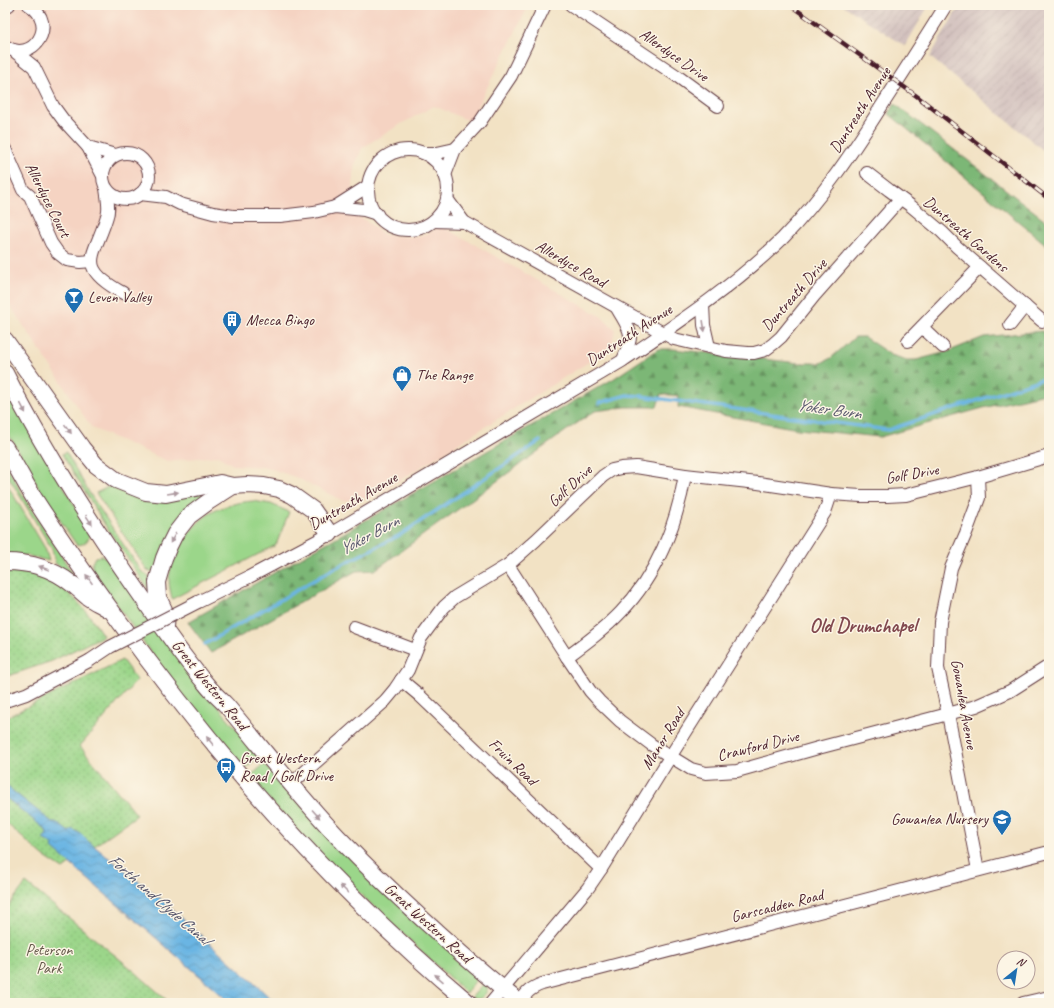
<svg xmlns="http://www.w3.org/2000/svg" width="1054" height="1008" font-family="Caveat,sans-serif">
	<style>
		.built { fill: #f5d3c2 }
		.industrial { fill: url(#industrial-furrows) }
		.grass { fill: #9bd68a; stroke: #727a5a }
		.forest { fill: url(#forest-firs); stroke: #636b50 }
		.park { fill: url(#park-dots); stroke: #727a5a }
		.water { fill: url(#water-waves); stroke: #5a6a87 }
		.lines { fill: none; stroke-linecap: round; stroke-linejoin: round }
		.stream { stroke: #6ab5e3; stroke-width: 3.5 }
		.minor-casing { stroke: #633c42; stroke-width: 14 }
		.major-casing { stroke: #633c42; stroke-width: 18 }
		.minor { stroke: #fff; stroke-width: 12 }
		.major { stroke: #fff; stroke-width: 16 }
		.rail-casing { stroke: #4a1f2b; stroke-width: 4.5 }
		.rail { stroke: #fcf5e5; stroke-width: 3; stroke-dasharray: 9; stroke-linecap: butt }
		.minor-bridge-casing { stroke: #633c42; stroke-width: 14; stroke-linecap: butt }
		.minor-bridge { stroke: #fff; stroke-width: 12 }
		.oneway { fill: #ae9aa0 }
		.labels { text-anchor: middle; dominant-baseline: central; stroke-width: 3; stroke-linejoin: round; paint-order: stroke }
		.street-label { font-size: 16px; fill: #4a1f2b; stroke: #fcf5e5 }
		.poi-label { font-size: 16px; fill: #4a1f2b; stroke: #fcf5e5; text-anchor: start }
		.park-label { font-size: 16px; fill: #625648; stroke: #fcf5e5 }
		.water-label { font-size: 17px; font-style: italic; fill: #55546b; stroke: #fcf5e5 }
		.district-label { font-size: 20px; font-weight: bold; fill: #81484e; stroke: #fcf5e5 }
	</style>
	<defs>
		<pattern id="industrial-furrows" width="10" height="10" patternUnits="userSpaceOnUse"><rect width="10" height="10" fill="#d1c0bd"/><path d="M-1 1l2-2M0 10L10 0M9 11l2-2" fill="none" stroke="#b5a5a3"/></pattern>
		<pattern id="forest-firs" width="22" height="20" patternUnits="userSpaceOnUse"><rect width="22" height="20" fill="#7cb776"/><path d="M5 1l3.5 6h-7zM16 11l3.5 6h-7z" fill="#689461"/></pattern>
		<pattern id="park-dots" width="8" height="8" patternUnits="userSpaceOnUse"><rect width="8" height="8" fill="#9bd68a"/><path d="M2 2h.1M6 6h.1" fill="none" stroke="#87b777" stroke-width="1.8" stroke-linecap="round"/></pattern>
		<pattern id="water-waves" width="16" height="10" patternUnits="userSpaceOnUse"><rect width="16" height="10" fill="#6ab5e3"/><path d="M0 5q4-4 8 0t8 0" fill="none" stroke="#5993b8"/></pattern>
	</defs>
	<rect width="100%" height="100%" fill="#fcf5e5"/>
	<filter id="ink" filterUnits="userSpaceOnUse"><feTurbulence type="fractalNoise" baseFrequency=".025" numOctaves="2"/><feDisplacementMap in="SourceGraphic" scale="8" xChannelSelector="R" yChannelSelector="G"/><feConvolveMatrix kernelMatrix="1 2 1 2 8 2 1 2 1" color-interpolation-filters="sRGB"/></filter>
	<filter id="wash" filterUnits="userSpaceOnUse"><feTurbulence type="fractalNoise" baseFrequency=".012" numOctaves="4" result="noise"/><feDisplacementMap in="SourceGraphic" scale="16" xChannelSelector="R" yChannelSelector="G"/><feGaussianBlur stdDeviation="0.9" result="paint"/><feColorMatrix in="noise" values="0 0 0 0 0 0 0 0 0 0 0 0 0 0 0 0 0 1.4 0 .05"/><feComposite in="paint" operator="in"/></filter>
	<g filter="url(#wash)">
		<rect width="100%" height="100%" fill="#f2e2c4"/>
		<polygon class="built" points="5,5 529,5 470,121 434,106 399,125 362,148 354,168 353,189 359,216 385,235 419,237 442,226 602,317 615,329 611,348 373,497 343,501 295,477 266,467 233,465 218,456 167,461 92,428 5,298"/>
		<g class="industrial">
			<polygon points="843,5 929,5 905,46"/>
			<polygon points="960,5 1049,5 1049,155 930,57"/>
		</g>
		<g class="grass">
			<path d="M5 385 90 532C90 539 84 547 76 544L41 492 5 428Z"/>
			<polygon points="66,452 90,494 141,571 151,578 151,593 105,525 62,454"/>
			<polygon points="5,462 20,490 74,576 55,563 52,549 5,471"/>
			<polygon points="5,481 45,548 49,561 29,556 5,554"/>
			<polygon points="112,485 127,493 140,498 218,489 153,572 147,570 96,493"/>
			<path d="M253 501 271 504 289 512 276 545 172 599C171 593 169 587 169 581 169 557 190 526 209 514 222 506 238 502 253 501Z"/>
			<polygon points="102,556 109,560 183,664 259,756 243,770 183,698 93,571 92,563 95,557"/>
			<polygon points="264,764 352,859 480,975 466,993 327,863 249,778"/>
			<path d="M486 981C489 990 487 994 479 999L471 998Z"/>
		</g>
		<g class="forest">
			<polygon points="895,104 1049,223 1049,247 889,114"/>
			<polygon points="1042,331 1049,337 1049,393 983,408 880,437 798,429 678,407 679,396 661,394 657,407 625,407 595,411 570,428 375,570 356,571 211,653 188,622 613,379 658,349 673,349 799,363 821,363 831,358 855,337 864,337 891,355 907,360 916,360 947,352 984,337"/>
		</g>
		<g class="park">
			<path d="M5 572C49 565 83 602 103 636L52 661 5 677Z"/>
			<polygon points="122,660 137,680 80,746 137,815 63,869 43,856 5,822 5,718"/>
			<polygon points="26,883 133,970 170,1003 5,1003 5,910"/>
		</g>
		<polygon class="water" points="5,785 52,822 56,822 69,832 72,829 81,834 89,842 163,901 276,1003 231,1003 52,848 53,845 43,839 47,834 46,830 5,797"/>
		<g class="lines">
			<g class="stream">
				<polyline points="599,403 627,395 641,396 888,430 1042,379 1049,379"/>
				<polyline points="205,644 333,569 400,535 540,441"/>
			</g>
		</g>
	</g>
	<g filter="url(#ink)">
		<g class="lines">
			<defs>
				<g id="minor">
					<polyline points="571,5 677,76 718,106"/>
					<polyline points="5,8 9,5"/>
					<path d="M5 46C32 65 60 24 29 5"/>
					<polyline points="13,50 34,67 53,106 64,121 88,147 102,174"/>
					<polyline points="88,147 115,155"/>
					<polyline points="5,149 23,190 30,196 51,243 58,253 67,260 80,262 92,261"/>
					<circle cx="408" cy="190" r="40"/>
					<circle cx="126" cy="176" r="23"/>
					<polyline points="423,153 437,153 455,149"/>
					<polyline points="867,173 889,190 911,206 942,232 957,247 1042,321"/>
					<polyline points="445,175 455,149 480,122 511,76 545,5"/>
					<path d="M106 188C107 197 110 209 107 216 95 257 74 266 123 293"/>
					<polyline points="140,194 166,197 180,204 213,213 233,216 280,216 314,212 335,207 364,210 377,214"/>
					<polyline points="447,199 464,222 674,339 726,351 748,353 754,353 765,350 773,344 781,337 814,296 900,199"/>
					<polyline points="335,207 368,186"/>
					<polyline points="434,221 464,222"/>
					<polyline points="703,305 704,325 709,347"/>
					<path d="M617 308C631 333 635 332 623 360"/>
					<polyline points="1010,325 1025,306"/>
					<polyline points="922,327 943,347"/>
					<polyline points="908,341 980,267"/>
					<polyline points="508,565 567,657 590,691 599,701 620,721 652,745 691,769 706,773 737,771 818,748 948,714 976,706 1010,691 1049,666"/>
					<path d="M198 602 249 577 330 534 622 361C678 323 735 285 783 238 821 199 852 153 881 107 903 73 925 39 946 5"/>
					<polyline points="354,627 415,650"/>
					<path d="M567 657C586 643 605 629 621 612 656 576 677 524 685 475"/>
					<polyline points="401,680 419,695 601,869"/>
					<polyline points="5,701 26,694 89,661"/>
					<polyline points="290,785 385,701 395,689 408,670 421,638 444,607 455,597 508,565 536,540 603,476 612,470 621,468 636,467 685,475 758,483 831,494 861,496 887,496 906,495 978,477 1049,456"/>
					<polyline points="978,870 948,714 938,668 940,622 951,568 966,533 979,498 978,477"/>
					<polyline points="491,1003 588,888 601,869 670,757 825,512 831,494"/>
					<path d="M520 1003C526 992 531 988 542 984L1049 852"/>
					<polyline points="1023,1003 1049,997"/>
				</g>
				<g id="major">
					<polyline points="5,340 82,448 96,465 116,480 146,492 166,494 220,483 233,486 247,485 264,486 279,489 292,495 313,510 330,534"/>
					<path d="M5 373C42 447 86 516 133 584 157 618 179 653 206 684 212 692 219 698 226 705 263 749 298 795 338 837 395 896 456 951 520 1003"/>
					<path d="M5 447C15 464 24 481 34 498 61 540 90 581 119 621 221 762 336 891 469 1003"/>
					<path d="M5 562C31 562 52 568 72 584 78 588 83 594 89 598 95 602 102 605 108 609"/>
					<polyline points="165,627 166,614 158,597 157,582 164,558 169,546 175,534 189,516 208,502 233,486"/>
				</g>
			</defs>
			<use href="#minor" class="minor-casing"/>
			<use href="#major" class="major-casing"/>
			<use href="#minor" class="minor"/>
			<use href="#major" class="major"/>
			<defs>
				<polyline id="rail" points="790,5 918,97 1049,199"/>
			</defs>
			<use href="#rail" class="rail-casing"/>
			<use href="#rail" class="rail"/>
			<defs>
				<polyline id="minor-bridge" points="89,661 110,647 198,602"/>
			</defs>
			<use href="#minor-bridge" class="minor-bridge-casing"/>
			<use href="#minor-bridge" class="minor-bridge"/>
		</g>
		<defs><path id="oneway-solid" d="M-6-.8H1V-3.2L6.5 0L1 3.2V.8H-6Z"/></defs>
		<g class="oneway">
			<use href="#oneway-solid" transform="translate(704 326) rotate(81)"/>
			<use href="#oneway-solid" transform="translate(23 408) rotate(62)"/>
			<use href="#oneway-solid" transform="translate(68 429) rotate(54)"/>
			<use href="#oneway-solid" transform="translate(173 493) rotate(-9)"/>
			<use href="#oneway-solid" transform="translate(89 520) rotate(56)"/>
			<use href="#oneway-solid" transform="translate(173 538) rotate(120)"/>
			<use href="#oneway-solid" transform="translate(44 568) rotate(-159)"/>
			<use href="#oneway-solid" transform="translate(89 579) rotate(-125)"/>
			<use href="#oneway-solid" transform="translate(210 741) rotate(-129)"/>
			<use href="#oneway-solid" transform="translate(316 814) rotate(48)"/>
			<use href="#oneway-solid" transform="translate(344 889) rotate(-135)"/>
			<use href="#oneway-solid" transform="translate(439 978) rotate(-139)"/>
		</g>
	</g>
	<defs>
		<symbol id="bar-pin" viewBox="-11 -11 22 30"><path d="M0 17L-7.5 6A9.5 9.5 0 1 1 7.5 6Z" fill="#1f6fb2" stroke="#fcf5e5"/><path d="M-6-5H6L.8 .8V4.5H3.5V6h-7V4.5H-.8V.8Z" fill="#fff"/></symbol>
		<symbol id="building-pin" viewBox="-11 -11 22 30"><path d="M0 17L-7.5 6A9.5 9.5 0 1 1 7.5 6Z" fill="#1f6fb2" stroke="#fcf5e5"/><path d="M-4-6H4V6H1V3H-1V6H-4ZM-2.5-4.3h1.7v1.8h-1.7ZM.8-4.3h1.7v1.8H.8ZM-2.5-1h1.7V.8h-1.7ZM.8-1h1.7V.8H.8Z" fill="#fff"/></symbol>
		<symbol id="shop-pin" viewBox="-11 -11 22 30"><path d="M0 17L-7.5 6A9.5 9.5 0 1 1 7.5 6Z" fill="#1f6fb2" stroke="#fcf5e5"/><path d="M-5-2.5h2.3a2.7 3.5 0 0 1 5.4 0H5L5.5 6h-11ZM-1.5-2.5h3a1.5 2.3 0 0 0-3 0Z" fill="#fff"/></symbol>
		<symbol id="bus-pin" viewBox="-11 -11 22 30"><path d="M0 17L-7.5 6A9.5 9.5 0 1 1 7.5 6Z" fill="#1f6fb2" stroke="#fcf5e5"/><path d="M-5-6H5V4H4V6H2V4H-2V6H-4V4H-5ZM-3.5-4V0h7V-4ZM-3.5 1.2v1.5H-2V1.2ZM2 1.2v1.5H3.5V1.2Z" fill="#fff"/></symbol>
		<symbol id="school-pin" viewBox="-11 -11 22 30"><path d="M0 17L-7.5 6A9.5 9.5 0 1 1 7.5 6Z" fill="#1f6fb2" stroke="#fcf5e5"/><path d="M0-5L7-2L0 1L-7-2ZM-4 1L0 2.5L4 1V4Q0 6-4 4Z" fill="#fff"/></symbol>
	</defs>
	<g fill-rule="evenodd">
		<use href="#bar-pin" x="63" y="286" width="22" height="30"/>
		<use href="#building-pin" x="221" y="309" width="22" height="30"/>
		<use href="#shop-pin" x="391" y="364" width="22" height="30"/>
		<use href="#bus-pin" x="215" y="756" width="22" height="30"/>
		<use href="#school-pin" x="991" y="808" width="22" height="30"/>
	</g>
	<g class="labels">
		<g class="street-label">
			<text transform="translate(674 55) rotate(35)">Allerdyce Drive</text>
			<text transform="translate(860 110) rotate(-57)">Duntreath Avenue</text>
			<text transform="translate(48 200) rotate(63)">Allerdyce Court</text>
			<text transform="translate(966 234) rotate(41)">Duntreath Gardens</text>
			<text transform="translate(571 264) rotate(30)">Allerdyce Road</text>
			<text transform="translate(794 295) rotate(-49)">Duntreath Drive</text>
			<text transform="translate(629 335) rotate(-33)">Duntreath Avenue</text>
			<text transform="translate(912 474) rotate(-10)">Golf Drive</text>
			<text transform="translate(570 486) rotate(-43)">Golf Drive</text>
			<text transform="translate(353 501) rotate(-30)">Duntreath Avenue</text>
			<text transform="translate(210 685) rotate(51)">Great Western Road</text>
			<text transform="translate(964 704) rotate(80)">Gowanlea Avenue</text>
			<text transform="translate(663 739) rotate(-58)">Manor Road</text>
			<text transform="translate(758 746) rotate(-14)">Crawford Drive</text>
			<text transform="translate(513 762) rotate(44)">Fruin Road</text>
			<text transform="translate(777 906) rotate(-14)">Garscadden Road</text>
			<text transform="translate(428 923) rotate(42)">Great Western Road</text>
		</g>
		<g class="poi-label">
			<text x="88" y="297">Leven Valley</text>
			<text x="246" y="320">Mecca Bingo</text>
			<text x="416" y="375">The Range</text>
			<text x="240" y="758">Great Western<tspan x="240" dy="18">Road / Golf Drive</tspan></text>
			<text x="988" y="819" text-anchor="end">Gowanlea Nursery</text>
		</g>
		<g class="park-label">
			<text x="49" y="950">Peterson<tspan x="49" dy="18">Park</tspan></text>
		</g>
		<g class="water-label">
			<text transform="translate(829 409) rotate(8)">Yoker Burn</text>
			<text transform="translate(369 535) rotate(-28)">Yoker Burn</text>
			<text transform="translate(159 899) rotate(41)">Forth and Clyde Canal</text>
		</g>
		<g class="district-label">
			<text x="863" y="625">Old Drumchapel</text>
		</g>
	</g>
	<rect width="1054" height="1008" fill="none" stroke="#fcf5e5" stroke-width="20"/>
	<g transform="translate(1016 970) rotate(30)"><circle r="19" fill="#fcf5e5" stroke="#b59f9b"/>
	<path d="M0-3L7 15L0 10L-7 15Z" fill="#1f6fb2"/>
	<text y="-6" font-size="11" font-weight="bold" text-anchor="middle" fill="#4a1f2b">N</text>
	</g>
</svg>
